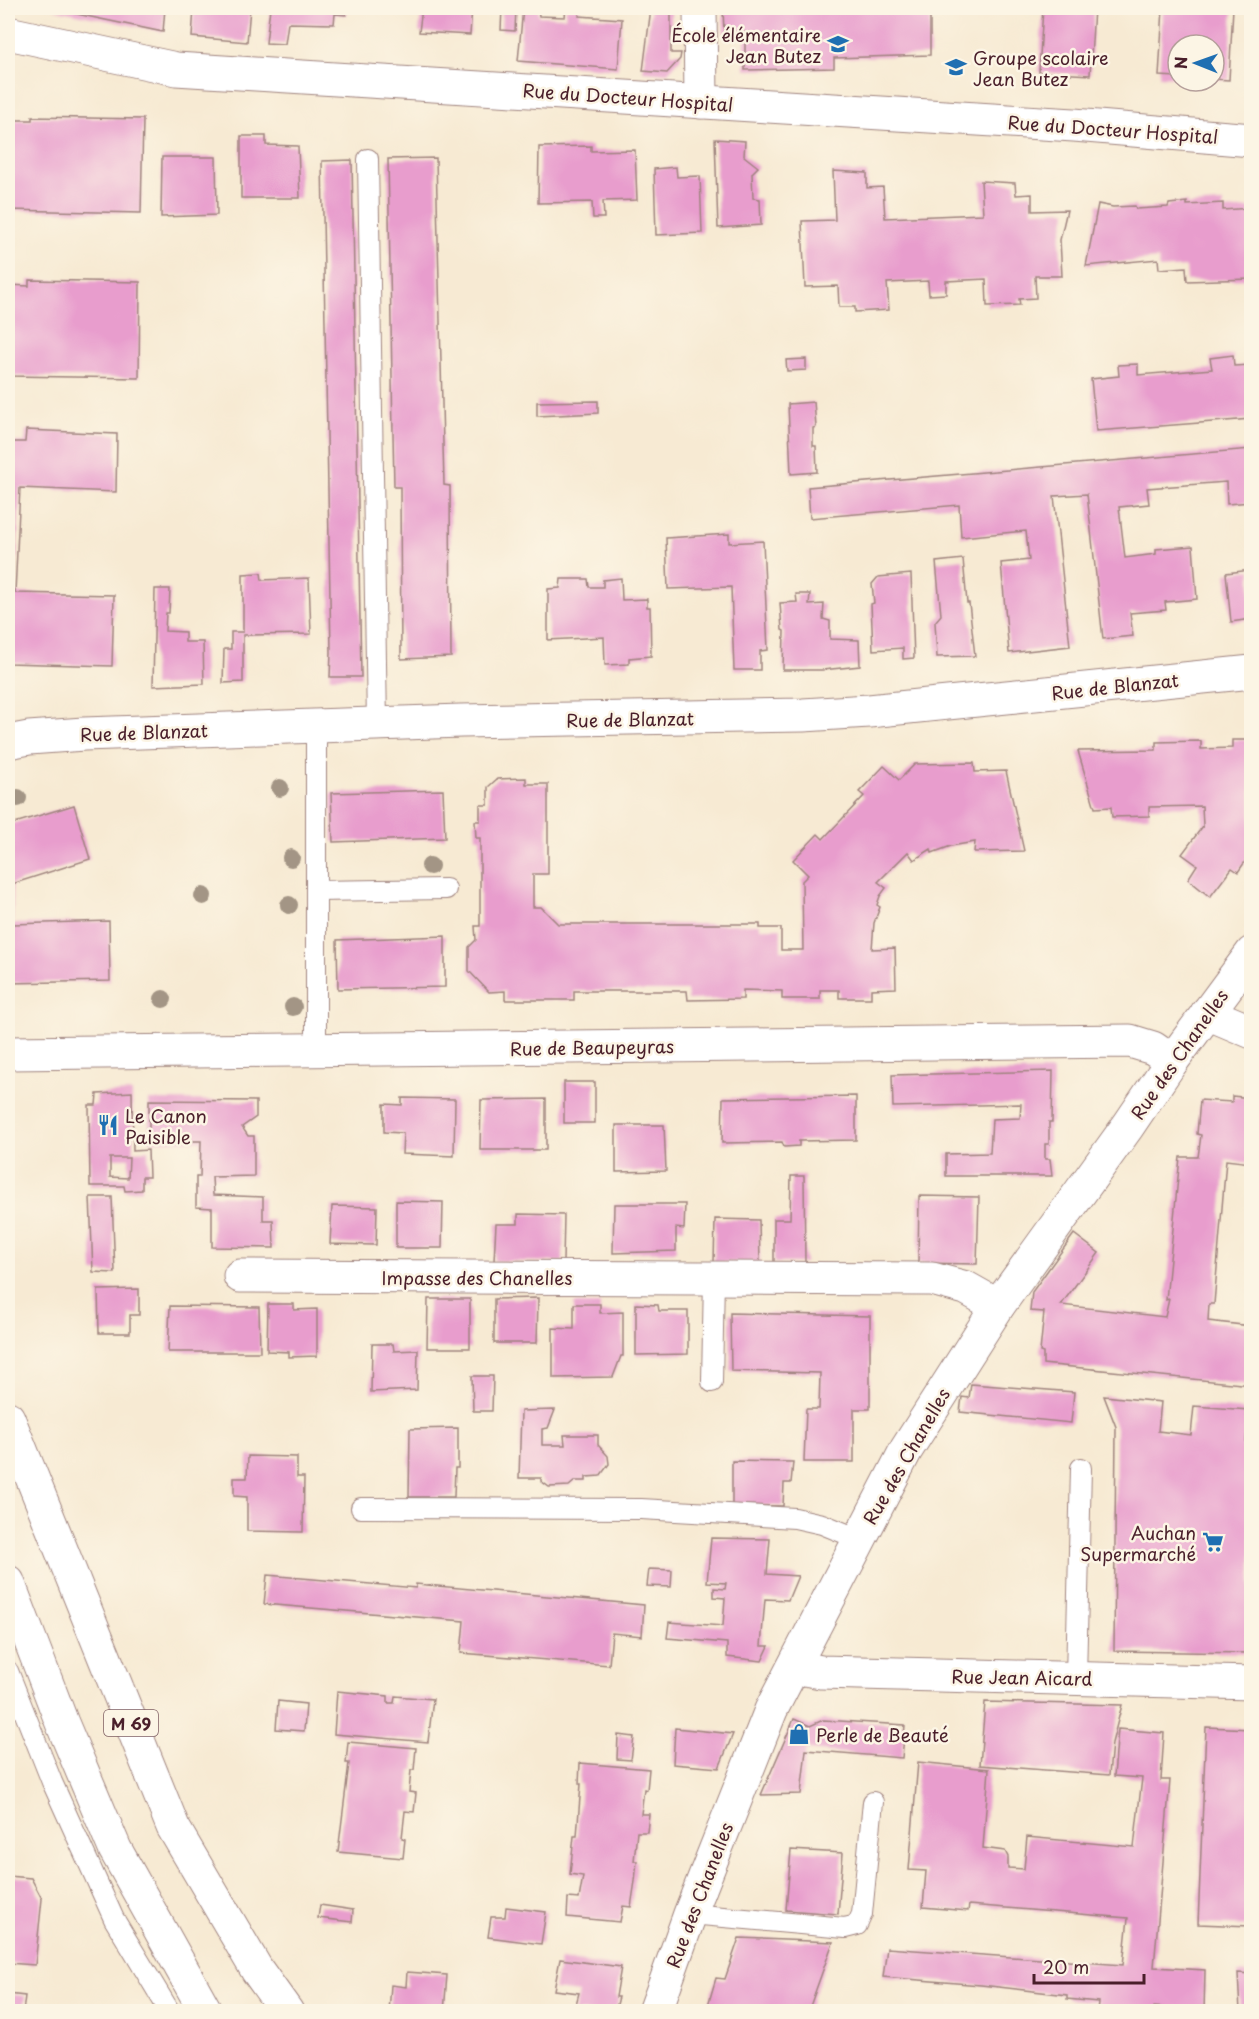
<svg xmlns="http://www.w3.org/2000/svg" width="1259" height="2019" font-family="'Playpen Sans',sans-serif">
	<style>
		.building { fill: #e89dcd; fill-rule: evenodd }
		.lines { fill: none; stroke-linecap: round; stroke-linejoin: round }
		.lane-casing { stroke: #a0847f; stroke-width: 22 }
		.street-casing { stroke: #a0847f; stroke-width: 35 }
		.secondary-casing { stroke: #a0847f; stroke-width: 35 }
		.primary-casing { stroke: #a0847f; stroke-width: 35 }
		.lane { stroke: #fff; stroke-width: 20 }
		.street { stroke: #fff; stroke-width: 33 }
		.secondary { stroke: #fff; stroke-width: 33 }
		.primary { stroke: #fff; stroke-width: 33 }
		.tree { fill: #a39585 }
		.labels { text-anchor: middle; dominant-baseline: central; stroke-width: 5; stroke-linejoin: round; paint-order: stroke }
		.shield { fill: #fcf5e5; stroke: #7f5f63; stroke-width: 1.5 }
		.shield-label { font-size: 16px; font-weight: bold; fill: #4a1f2b }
		.poi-label { font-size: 18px; fill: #4a1f2b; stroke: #fcf5e5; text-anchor: start }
		.street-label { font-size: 18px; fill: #4a1f2b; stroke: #fcf5e5 }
	</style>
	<rect width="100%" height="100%" fill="#fcf5e5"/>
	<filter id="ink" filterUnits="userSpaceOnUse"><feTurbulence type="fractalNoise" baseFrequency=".0167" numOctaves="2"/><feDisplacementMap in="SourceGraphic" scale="12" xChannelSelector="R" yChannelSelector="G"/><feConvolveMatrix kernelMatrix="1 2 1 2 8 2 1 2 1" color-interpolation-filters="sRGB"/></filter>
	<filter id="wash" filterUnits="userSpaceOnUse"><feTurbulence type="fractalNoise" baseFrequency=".008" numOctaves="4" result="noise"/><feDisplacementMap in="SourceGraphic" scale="24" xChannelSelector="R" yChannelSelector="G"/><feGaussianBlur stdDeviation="1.35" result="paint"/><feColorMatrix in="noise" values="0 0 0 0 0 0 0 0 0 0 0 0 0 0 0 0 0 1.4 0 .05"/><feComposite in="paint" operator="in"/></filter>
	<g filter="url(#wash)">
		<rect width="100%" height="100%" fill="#f7ead3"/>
		<g id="blocks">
			<g class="building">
				<polygon points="194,8 250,8 247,42 192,37"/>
				<polygon points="270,8 347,8 346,15 335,14 334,24 288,23 285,44 266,43"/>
				<polygon points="422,8 472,8 470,35 419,32"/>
				<polygon points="502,8 516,8 515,31 501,30"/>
				<polygon points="523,8 538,8 539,16 565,17 566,8 580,8 579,16 622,19 618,69 518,61"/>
				<polygon points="651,8 671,8 671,53 681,53 680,59 667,73 643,71"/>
				<polygon points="723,8 930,8 930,55 834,58 834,68 745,70 745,32 724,33"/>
				<polygon points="1043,8 1094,8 1090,75 1039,72"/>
				<polygon points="1163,8 1233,8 1229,80 1214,79 1214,45 1178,45 1178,77 1159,76"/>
				<polygon points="53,9 165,8 163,32"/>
				<polygon points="8,116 12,116 12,120 32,120 32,117 143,119 141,213 8,210"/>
				<polygon points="241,136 266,136 266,145 298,146 300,198 241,198"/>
				<polygon points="715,139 745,141 744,156 758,167 752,173 753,198 760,199 761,225 718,228"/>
				<polygon points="591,146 591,151 635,150 637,200 603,201 604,218 593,218 592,202 538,203 539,147"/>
				<polygon points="162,157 216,157 217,215 161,217"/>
				<polygon points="436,158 444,485 450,486 451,657 401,659 400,487 394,487 388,159"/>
				<polygon points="352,160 361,677 330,677 331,652 322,161"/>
				<polygon points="676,167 677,177 700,176 702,233 656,235 654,169"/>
				<polygon points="833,171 867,173 867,188 883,187 885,218 983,214 981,181 1015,183 1016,195 1032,194 1032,211 1067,210 1060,240 1062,276 1035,276 1036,298 1019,299 1020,305 987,306 986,279 946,281 946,294 929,295 928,281 887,283 889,310 855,312 855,307 839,307 838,286 805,287 802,221 835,220"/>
				<polygon points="1187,202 1187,205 1223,203 1223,210 1251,208 1251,279 1187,281 1186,267 1159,269 1158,259 1086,266 1098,204 1113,207 1135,206 1136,209 1168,207 1169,204"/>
				<polygon points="29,280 140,282 139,378 8,376 8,285 29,286"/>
				<polygon points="1233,355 1234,366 1251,365 1251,419 1096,431 1091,379 1119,376 1118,365 1138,364 1138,375 1212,369 1210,358"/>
				<polygon points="806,359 806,370 787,371 786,360"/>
				<polygon points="598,401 598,413 537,416 537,402"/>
				<polygon points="814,402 816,427 813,428 813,446 816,446 817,472 791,474 788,404"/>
				<polygon points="26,430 117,434 116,492 20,488 15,593 114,595 112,666 8,663 8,442 25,442"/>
				<polygon points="1251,449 1251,502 1227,504 1226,482 1147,488 1149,504 1119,507 1125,558 1156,554 1156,549 1193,546 1197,599 1165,602 1166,610 1130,613 1133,636 1103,639 1087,494 1054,496 1070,646 1009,653 1001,563 1029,560 1026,531 961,537 959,505 810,518 808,487"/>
				<polygon points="729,534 729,543 763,541 768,650 760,651 760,670 734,670 731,587 668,589 666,538"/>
				<polygon points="963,559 967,603 969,603 975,656 937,657 935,622 941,615 936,562"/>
				<polygon points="1251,570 1251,619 1231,622 1226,573"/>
				<polygon points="261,573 262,580 309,578 311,634 243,635 243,682 223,683 224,649 231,649 231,632 243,632 243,574"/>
				<polygon points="911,574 914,658 903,659 903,648 873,650 871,604 874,603 872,584 878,577"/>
				<polygon points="621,578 622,600 647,599 647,607 650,607 651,656 629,658 629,664 605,665 604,637 548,640 548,589 560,588 561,579 588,579 589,587 603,587 603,580"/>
				<polygon points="155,589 170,589 169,613 166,613 165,631 185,632 185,642 203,642 204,684 153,686"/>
				<polygon points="796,594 810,594 809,605 824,604 823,619 830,621 830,639 859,640 860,666 822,670 783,670 784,631 782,630 780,603 797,602"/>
				<polygon points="1232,740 1251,740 1251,853 1238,872 1232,868 1210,897 1188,879 1197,865 1182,854 1203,826 1202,806 1149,807 1149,816 1112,817 1111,807 1095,808 1078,751 1156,750 1156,742 1201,741 1201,749 1232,748"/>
				<polygon points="974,763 975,772 1006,771 1024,851 974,852 975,842 951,846 932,853 931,849 914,860 908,852 878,882 886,888 880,896 877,905 880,907 874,923 872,949 895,948 896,988 871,989 871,998 839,998 839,990 820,990 820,999 782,999 782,991 743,990 743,999 688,1000 687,991 574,991 574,1000 505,1000 505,991 489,992 469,971 469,947 476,940 475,926 480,926 480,838 476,838 475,821 480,821 480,805 488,805 488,787 497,779 526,778 526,784 548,784 548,874 533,874 533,907 541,907 558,924 760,924 760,928 781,928 781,950 803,950 802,881 808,875 793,860 818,834 823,839 864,796 859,792 884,766 899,780 915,764"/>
				<polygon points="443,790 445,838 333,842 331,793"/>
				<polygon points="74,805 90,859 12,884 13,924 109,921 110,981 8,983 8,825"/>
				<polygon points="445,936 445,987 338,989 337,940"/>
				<polygon points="1053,1071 1052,1122 1049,1122 1049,1144 1045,1144 1045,1159 1050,1159 1052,1176 946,1176 946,1154 990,1153 992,1119 1020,1118 1021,1104 893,1107 892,1075"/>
				<rect x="564" y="1082" width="31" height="41"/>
				<path d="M132 1092 133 1151 148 1150 149 1177H142V1190L125 1191 124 1186H90L89 1105H96L97 1094ZM110 1158H129L128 1178 110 1177Z"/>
				<polygon points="856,1096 856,1140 799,1141 799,1146 784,1147 782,1142 722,1143 723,1098"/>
				<polygon points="1232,1096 1251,1098 1251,1163 1226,1160 1214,1304 1209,1304 1208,1321 1251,1326 1251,1385 1043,1364 1043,1353 1040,1352 1044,1312 1030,1311 1032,1292 1074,1234 1099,1253 1061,1305 1165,1317 1169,1299 1166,1300 1180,1157 1198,1157 1201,1135 1197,1134 1200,1100 1232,1102"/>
				<polygon points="402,1098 455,1099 454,1156 402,1154 403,1133 384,1132 384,1104 402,1105"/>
				<polygon points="546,1099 546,1150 480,1150 481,1100"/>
				<polygon points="149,1100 256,1101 256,1117 242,1127 248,1136 254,1136 254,1176 212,1177 213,1195 263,1197 263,1220 273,1220 274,1248 212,1247 212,1208 196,1207 196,1177 200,1177 201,1141 149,1141"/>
				<polygon points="616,1125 664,1125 666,1171 616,1172"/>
				<polygon points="791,1176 804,1176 805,1263 774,1263 774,1219 790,1219"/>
				<polygon points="919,1196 979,1197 977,1264 918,1263"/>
				<polygon points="90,1197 112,1197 115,1273 93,1272"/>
				<polygon points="396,1201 443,1202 442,1248 396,1248"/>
				<polygon points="614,1204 685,1204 684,1229 676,1228 676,1251 613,1253"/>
				<polygon points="332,1206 377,1207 376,1245 330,1244"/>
				<polygon points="518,1214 564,1215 563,1262 494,1261 496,1224 518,1224"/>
				<polygon points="715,1219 759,1220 760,1263 714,1262"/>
				<polygon points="139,1289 139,1315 130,1315 130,1333 99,1333 98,1290"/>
				<polygon points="538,1298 537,1343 494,1343 494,1299"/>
				<polygon points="428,1299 470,1299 470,1348 427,1348"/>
				<polygon points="268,1304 294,1304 294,1310 317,1309 317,1356 289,1357 289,1352 267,1351"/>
				<polygon points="574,1304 600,1304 600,1313 623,1312 623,1356 621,1356 613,1377 553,1378 553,1328 574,1329"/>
				<polygon points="636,1304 658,1305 659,1311 688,1311 688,1354 636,1355"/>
				<polygon points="170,1306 259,1307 260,1352 168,1352"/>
				<polygon points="730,1313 870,1316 870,1409 854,1409 854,1462 804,1462 806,1409 819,1409 820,1373 731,1371"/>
				<polygon points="372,1344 393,1344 394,1351 418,1350 417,1390 371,1392"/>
				<polygon points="472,1376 493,1376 492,1411 473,1411"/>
				<polygon points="971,1384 1074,1392 1071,1423 960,1412 962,1397 969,1398"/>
				<polygon points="1104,1396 1161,1402 1158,1431 1191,1435 1194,1406 1249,1410 1246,1441 1251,1441 1251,1653 1114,1651 1116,1427"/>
				<polygon points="555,1410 548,1428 542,1429 542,1445 565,1445 564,1435 598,1435 598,1445 608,1456 609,1464 600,1476 586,1477 586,1481 575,1481 569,1486 549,1487 541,1481 541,1478 519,1478 521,1411"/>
				<polygon points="458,1428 458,1468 455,1468 454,1497 409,1497 410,1429"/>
				<polygon points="248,1456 297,1457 297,1477 304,1477 303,1532 247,1531 247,1497 234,1496 234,1478 247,1478"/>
				<polygon points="732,1461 793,1462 791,1483 784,1483 783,1506 732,1505"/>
				<polygon points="711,1538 770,1539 767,1574 798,1576 788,1600 765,1599 761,1646 769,1646 762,1661 727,1657 727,1643 667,1638 669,1622 723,1626 725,1598 714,1597 714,1588 725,1589 726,1583 707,1582"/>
				<polygon points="649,1569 672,1570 671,1587 647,1586"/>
				<polygon points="267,1575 416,1588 416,1584 644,1605 642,1636 612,1633 609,1665 461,1653 464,1621 264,1604"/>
				<polygon points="337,1691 388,1696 388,1703 394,1703 395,1696 433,1699 428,1742 334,1734"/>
				<polygon points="278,1701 306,1704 304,1731 276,1729"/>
				<polygon points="985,1702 1122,1705 1112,1743 1109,1775 980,1765"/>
				<polygon points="794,1719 810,1726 823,1720 905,1725 902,1758 806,1750 801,1794 761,1795"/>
				<polygon points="1206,1727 1251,1729 1251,1926 1198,1924"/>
				<polygon points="675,1728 733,1734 719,1768 673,1764"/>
				<polygon points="1118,1729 1164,1733 1161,1780 1170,1780 1154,1967 1205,1970 1204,2012 1179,2012 1179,2009 1154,2007 1154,2012 1097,2012 1098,2002 1067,1999 1067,1995 981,1985 883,1977 887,1948 1123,1965 1128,1918 969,1905 968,1911 923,1907 926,1871 909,1870 918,1762 989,1769 983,1848 1005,1851 1008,1857 1008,1868 1024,1869 1027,1837 1134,1847 1142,1778 1114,1776"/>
				<polygon points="618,1735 634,1737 631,1760 617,1759"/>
				<polygon points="348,1742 416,1748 414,1770 411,1770 409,1792 416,1793 414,1812 405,1811 402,1838 405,1839 403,1858 338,1852 349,1763 346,1763"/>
				<polygon points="580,1763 649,1769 647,1790 644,1789 641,1814 649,1814 647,1832 637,1832 634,1861 637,1861 635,1881 631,1907 623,1906 620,1922 567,1917 568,1898 579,1899 583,1876 570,1874 574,1836 577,1836 581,1784 579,1784"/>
				<polygon points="791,1850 843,1853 838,1914 786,1910"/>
				<polygon points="8,1876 31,1878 42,1899 35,1965 8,1963"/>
				<polygon points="320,1905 353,1910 352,1922 318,1918"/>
				<polygon points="506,1907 546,1912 541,1944 488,1937 491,1917 505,1917"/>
				<polygon points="739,1938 833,1942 808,2012 706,2012 716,1978 725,1979"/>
				<polygon points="560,1959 621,1967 616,1997 619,1997 615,2012 574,2012 579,1993 554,1990"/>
				<polygon points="407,1972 447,1975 444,2012 389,2012 391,1985 406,1987"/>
				<polygon points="1238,1973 1251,1974 1251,2012 1240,2012"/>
				<polygon points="8,1994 25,1996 23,2012 8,2012"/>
			</g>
		</g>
	</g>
	<g filter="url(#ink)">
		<use href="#blocks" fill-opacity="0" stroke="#a0847f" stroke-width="1.5"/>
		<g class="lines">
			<defs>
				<g id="lane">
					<polyline points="368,159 377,725"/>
					<polyline points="316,891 446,889"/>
					<polyline points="316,1050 316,726"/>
					<polyline points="712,1382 714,1277"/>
					<polyline points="361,1508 641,1509 795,1518 822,1524 859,1539"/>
					<polyline points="8,1671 52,1782 114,1919 170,2012"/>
					<polyline points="1076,1678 1081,1468"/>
					<polyline points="690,1914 845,1928 857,1925 862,1914 873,1802"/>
				</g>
				<g id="street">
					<polyline points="700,8 701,102"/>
					<polyline points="8,33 176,69 1074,125 1252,140"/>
					<polyline points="1207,1013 1252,1032"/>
					<polyline points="8,1053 1130,1041 1153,1048 1172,1061"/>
					<polyline points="240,1276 932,1279 966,1288 998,1306"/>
					<polyline points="794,1667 821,1672 1252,1683"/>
					<polyline points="655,2012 690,1914 771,1710 906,1450 998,1306 1128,1126 1172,1061 1252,953"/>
				</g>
				<polyline id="secondary" points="8,742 29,738 84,734 461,721 803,715 869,711 1252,672"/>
				<g id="primary">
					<polyline points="8,1418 173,1827 257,1970 287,2012"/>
					<polyline points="8,1582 62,1723 115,1849 206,2012"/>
				</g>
			</defs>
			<use href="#lane" class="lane-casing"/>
			<use href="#street" class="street-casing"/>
			<use href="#secondary" class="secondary-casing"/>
			<use href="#primary" class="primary-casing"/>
			<use href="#lane" class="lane"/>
			<use href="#street" class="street"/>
			<use href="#secondary" class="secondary"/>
			<use href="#primary" class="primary"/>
		</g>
		<g class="tree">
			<circle cx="280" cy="788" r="9"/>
			<circle cx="18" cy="798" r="9"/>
			<circle cx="291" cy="858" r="9"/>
			<circle cx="430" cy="866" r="9"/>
			<circle cx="203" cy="896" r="9"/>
			<circle cx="289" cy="905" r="9"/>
			<circle cx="163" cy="999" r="9"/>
			<circle cx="293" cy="1007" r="9"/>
		</g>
	</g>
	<defs>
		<symbol id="school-bare" viewBox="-9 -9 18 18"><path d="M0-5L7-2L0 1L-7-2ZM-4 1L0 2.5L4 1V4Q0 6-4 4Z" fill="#1f6fb2" stroke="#fcf5e5" stroke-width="2.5" paint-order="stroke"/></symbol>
		<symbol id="restaurant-bare" viewBox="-9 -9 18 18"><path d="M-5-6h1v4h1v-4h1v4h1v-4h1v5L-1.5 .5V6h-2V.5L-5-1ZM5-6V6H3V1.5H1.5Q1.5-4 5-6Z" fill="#1f6fb2" stroke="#fcf5e5" stroke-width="2.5" paint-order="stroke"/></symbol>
		<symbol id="supermarket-bare" viewBox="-9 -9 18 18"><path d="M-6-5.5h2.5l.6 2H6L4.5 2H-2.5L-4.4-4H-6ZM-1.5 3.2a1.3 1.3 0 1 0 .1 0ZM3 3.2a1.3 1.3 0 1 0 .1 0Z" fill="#1f6fb2" stroke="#fcf5e5" stroke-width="2.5" paint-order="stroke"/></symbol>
		<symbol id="shop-bare" viewBox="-9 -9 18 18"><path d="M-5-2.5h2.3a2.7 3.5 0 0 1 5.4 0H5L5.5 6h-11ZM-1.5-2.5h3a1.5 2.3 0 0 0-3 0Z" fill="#1f6fb2" stroke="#fcf5e5" stroke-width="2.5" paint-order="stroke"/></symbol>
	</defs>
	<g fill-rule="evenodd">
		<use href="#school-bare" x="823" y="29" width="30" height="30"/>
		<use href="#school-bare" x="941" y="52" width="30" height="30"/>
		<use href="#restaurant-bare" x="93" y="1110" width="30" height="30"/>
		<use href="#supermarket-bare" x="1198" y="1527" width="30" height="30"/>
		<use href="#shop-bare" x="784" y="1719" width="30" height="30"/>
	</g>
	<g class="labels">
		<rect class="shield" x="104" y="1710" width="54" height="26" rx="4.5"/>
		<g class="shield-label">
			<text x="131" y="1723">M 69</text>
		</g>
		<g class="poi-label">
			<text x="821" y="34" text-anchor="end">École élémentaire<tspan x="821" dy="21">Jean Butez</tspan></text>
			<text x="973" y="57">Groupe scolaire<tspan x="973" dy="21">Jean Butez</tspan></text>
			<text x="125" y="1115">Le Canon<tspan x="125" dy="21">Paisible</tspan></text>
			<text x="1196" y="1532" text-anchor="end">Auchan<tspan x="1196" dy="21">Supermarché</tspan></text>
			<text x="816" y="1734">Perle de Beauté</text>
		</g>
		<g class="street-label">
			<text transform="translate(628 97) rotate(4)">Rue du Docteur Hospital</text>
			<text transform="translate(1113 129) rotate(4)">Rue du Docteur Hospital</text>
			<text transform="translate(1115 686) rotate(-6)">Rue de Blanzat</text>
			<text transform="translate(630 719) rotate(-1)">Rue de Blanzat</text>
			<text transform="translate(144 732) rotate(-2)">Rue de Blanzat</text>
			<text transform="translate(592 1047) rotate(-1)">Rue de Beaupeyras</text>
			<text transform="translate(1179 1054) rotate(-55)">Rue des Chanelles</text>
			<text x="477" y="1277">Impasse des Chanelles</text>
			<text transform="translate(906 1456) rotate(-60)">Rue des Chanelles</text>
			<text transform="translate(1022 1677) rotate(1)">Rue Jean Aicard</text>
			<text transform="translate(699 1895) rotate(-69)">Rue des Chanelles</text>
		</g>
	</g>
	<rect width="1259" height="2019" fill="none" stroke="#fcf5e5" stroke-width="30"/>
	<g transform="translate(1196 63) rotate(271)"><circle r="28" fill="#fcf5e5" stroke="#b59f9b" stroke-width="1.5"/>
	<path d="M0-4.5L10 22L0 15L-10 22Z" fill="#1f6fb2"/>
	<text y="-9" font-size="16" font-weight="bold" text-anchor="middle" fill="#4a1f2b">N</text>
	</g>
	<path d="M1034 1974v9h110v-9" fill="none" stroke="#4a1f2b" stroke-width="3"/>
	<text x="1043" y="1974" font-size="18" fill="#4a1f2b" stroke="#fcf5e5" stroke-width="4.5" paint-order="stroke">20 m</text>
</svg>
